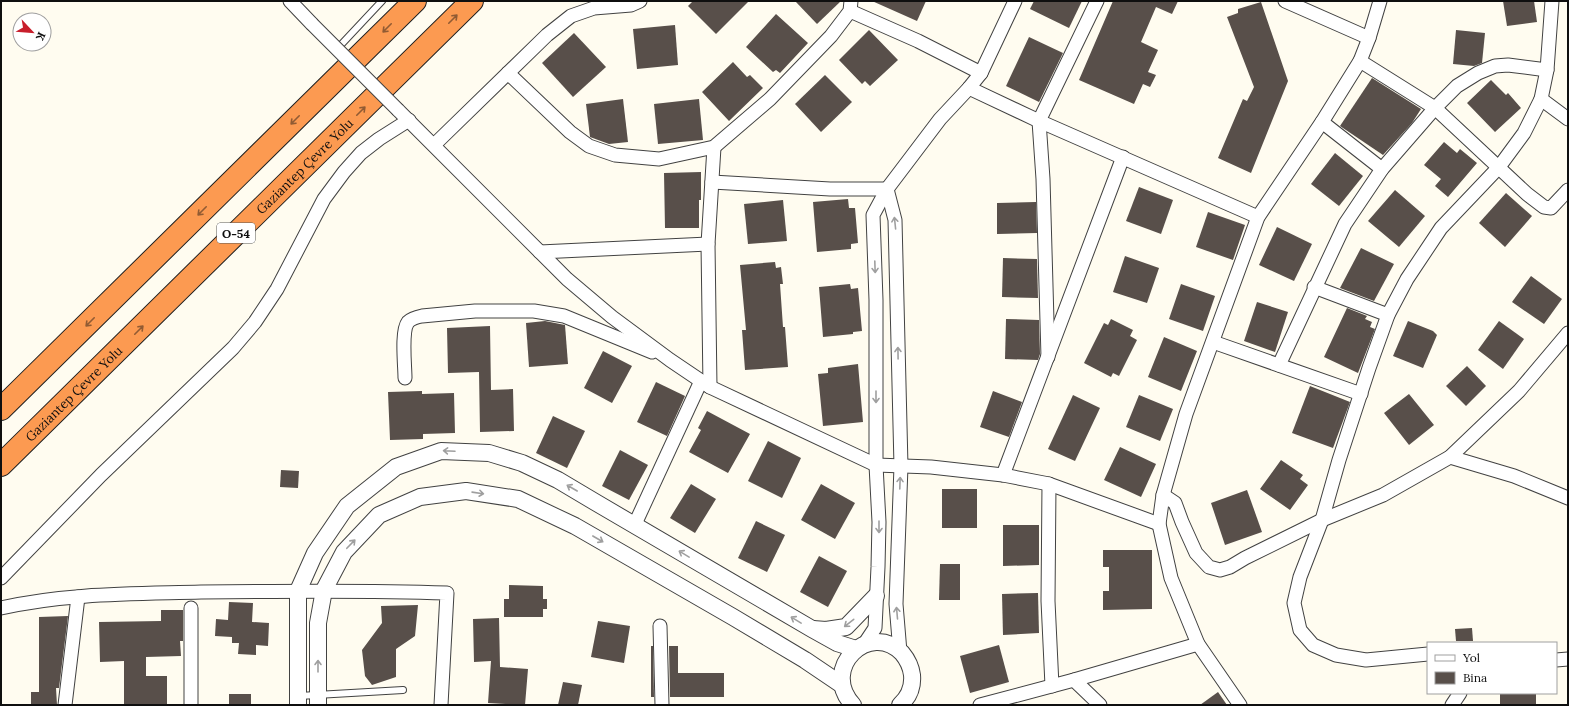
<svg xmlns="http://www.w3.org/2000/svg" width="1569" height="706" font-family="Lora,serif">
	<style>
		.building { fill: #584f4a }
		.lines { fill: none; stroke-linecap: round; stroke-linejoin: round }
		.service-casing { stroke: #424242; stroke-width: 8 }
		.minor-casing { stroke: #424242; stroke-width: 15 }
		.tertiary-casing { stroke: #424242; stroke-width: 18 }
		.motorway-casing { stroke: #202020; stroke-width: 24 }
		.service { stroke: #fff; stroke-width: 6 }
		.minor { stroke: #fff; stroke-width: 13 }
		.tertiary { stroke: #fff; stroke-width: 16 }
		.motorway { stroke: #fc9a51; stroke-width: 22 }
		.minor-bridge-casing { stroke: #424242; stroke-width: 15; stroke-linecap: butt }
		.minor-bridge { stroke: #fff; stroke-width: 13 }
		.oneway { stroke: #915b33 }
		.oneway2 { stroke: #9f9f9f }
		.labels { text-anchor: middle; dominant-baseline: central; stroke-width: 4; stroke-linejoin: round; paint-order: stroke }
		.shield { fill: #fff; stroke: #575757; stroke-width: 1 }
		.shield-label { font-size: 12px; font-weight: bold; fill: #0f0f0f }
		.street-label { font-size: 13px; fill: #0f0f0f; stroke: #fff }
	</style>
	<rect width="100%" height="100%" fill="#fffcf0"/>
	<g class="building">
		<polygon points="693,1 749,1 716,34 688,6"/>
		<polygon points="795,1 841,1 817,24"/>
		<polygon points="872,1 926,1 917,21"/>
		<polygon points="1034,1 1082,1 1069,28 1030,9"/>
		<polygon points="1113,1 1178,1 1172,14 1156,7 1141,42 1158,50 1148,72 1156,75 1150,87 1143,84 1134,104 1079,80"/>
		<polygon points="1503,1 1534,1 1537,22 1507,26"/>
		<polygon points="1261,2 1288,81 1251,173 1218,158 1243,99 1247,101 1254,87 1227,17 1238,13 1238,9"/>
		<polygon points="776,14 808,43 780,73 776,70 773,72 746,47"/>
		<polygon points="675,25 678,65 637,69 633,29"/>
		<polygon points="869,30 898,60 870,86 865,81 862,84 839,60"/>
		<polygon points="1456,30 1485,33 1482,63 1474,66 1453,64"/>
		<polygon points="574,33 606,67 573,97 542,63"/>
		<polygon points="1029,37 1063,53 1039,102 1006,86"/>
		<polygon points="733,62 747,77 750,75 763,88 729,121 702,92"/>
		<polygon points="825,75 852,102 821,132 795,104"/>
		<polygon points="1372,78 1421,109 1412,123 1383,155 1340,126"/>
		<polygon points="1491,80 1506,95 1508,93 1521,108 1495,132 1467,103"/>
		<polygon points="623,99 628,142 609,144 590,137 586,104"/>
		<polygon points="699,99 703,140 658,144 654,104"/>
		<polygon points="1444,142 1457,153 1460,149 1477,163 1448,197 1435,186 1441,179 1424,165"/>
		<polygon points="1335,153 1363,176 1339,206 1311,184"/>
		<polygon points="701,172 701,200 699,200 699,228 665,228 664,173"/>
		<polygon points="1139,187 1173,200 1161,234 1126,221"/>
		<polygon points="1395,190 1425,216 1399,247 1368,221"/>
		<polygon points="1506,193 1532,216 1505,247 1479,223"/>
		<polygon points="848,199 849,208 855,208 858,243 851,244 851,249 817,252 813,202"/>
		<polygon points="783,200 787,241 748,244 744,204"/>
		<polygon points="1036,202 1037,233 997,234 997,203"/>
		<polygon points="1208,212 1245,225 1233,260 1196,247"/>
		<polygon points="1277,227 1312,244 1294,281 1259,265"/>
		<polygon points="1361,248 1394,264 1374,301 1340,288"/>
		<polygon points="1125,256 1159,268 1147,303 1113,292"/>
		<polygon points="1003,258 1037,259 1038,298 1002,297"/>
		<polygon points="775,262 776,268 781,267 783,284 780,284 783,327 785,327 788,367 745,370 742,330 746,330 740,265"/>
		<polygon points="1531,276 1562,299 1544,324 1512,302"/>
		<polygon points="850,284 851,289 858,288 862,331 853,332 853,334 823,337 819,287"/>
		<polygon points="1181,284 1215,296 1203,331 1169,319"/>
		<polygon points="1257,302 1288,312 1275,352 1244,341"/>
		<polygon points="1347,308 1367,316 1365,319 1372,322 1370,327 1375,329 1358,373 1324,357"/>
		<polygon points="1006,319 1039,320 1040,354 1038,360 1005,359"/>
		<polygon points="1111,319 1133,330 1130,336 1137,340 1119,376 1113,373 1111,377 1084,363 1104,323 1108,325"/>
		<polygon points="545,321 565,325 568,364 529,367 526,323"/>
		<polygon points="1408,321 1433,331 1437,335 1423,368 1393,356"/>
		<polygon points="1499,321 1524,339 1503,369 1478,350"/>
		<polygon points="490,326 491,390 513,389 514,431 480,432 479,372 448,373 447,328"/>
		<polygon points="1164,337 1197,351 1181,391 1148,377"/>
		<polygon points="603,351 632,366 612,403 584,388"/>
		<polygon points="858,364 863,422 823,426 818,374 828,373 828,368"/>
		<polygon points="1467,366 1486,386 1466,406 1446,386"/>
		<polygon points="656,382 685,396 667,436 637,422"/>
		<polygon points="1310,386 1350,402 1333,448 1292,433"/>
		<polygon points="422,391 422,394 454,393 455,433 423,434 423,439 390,440 388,392"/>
		<polygon points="993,391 1022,402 1009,437 980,427"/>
		<polygon points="1409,394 1434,425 1409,445 1384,413"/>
		<polygon points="1073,395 1100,408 1075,461 1048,449"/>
		<polygon points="1139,395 1173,409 1160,441 1126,427"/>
		<polygon points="707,411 750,434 728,473 689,452 701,430 698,428"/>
		<polygon points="553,416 585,431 567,468 536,453"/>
		<polygon points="768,441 801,458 782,498 748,481"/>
		<polygon points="1120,447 1156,464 1141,497 1104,480"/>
		<polygon points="620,450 648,465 629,500 602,486"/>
		<polygon points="1281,460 1303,475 1300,479 1308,485 1290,510 1260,489"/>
		<polygon points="281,470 299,471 298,488 280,487"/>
		<polygon points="691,484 716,499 695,533 670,518"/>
		<polygon points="821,484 855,503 835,539 801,520"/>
		<rect x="942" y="489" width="35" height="39"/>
		<polygon points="1247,490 1262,532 1225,545 1211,503"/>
		<polygon points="756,521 785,535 767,572 738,558"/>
		<polygon points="1003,525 1039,525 1039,565 1003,566"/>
		<polygon points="1103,550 1152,550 1152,609 1103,610 1103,591 1109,591 1109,567 1103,567"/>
		<polygon points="819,556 847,571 828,607 800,592"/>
		<polygon points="940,564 960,564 960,600 939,600"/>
		<polygon points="509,585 543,586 543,599 547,599 547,609 543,609 543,617 504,617 504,599 509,599"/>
		<polygon points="1038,593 1039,633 1003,635 1002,594"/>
		<polygon points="229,602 253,603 252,622 269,623 268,646 256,645 256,655 238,654 239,643 232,643 232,637 215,636 216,619 228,620"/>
		<polygon points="418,605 415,636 396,649 396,677 372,685 365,676 362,650 382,623 381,606"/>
		<polygon points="161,610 183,610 183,641 180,641 181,656 146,657 146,676 167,676 167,705 124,705 124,661 100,662 99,622 161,621"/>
		<polygon points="68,616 59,688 56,688 57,705 31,705 31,692 39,692 39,617"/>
		<polygon points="499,618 500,667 528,669 525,705 488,703 491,661 474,662 473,619"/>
		<polygon points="598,621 630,626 624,663 591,657"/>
		<polygon points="1472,628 1473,641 1456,641 1455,629"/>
		<polygon points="999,645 1009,682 970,693 960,656"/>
		<polygon points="651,646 653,646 654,697 651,697"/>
		<polygon points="669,646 678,646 678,673 724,673 724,697 670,697"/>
		<polygon points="563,682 582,685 578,705 558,705"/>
		<polygon points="1218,692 1227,705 1200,705"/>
		<rect x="1500" y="693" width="36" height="12"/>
		<rect x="229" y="694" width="22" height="11"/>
	</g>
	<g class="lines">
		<defs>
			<g id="service">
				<polyline points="337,49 382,1"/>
				<polyline points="299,696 403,690"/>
			</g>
			<g id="minor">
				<polyline points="290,1 312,24"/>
				<polyline points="1285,1 1369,38"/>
				<polyline points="850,11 918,41 981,73"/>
				<polyline points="1360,61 1435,108 1527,194 1544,207 1551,208 1568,190"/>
				<polyline points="508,73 570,132 589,146 615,155 659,159 714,147 770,99 831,36 850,11 851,1"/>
				<polyline points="969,88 1039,121 1258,217"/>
				<polyline points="1541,99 1568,119"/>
				<polyline points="398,110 567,279 612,317 670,360 710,387 876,465 931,467 1003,475 1049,484 1159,524"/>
				<polyline points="1322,122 1382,169"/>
				<polyline points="434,145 547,35 571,16 594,8 631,5 640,1"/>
				<polyline points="712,182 830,189 887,189"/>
				<polyline points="887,189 895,220 901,466 896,604 900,652"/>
				<polyline points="540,252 708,244"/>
				<polyline points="1314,287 1388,315"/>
				<polyline points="1213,342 1361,394"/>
				<polyline points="1048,357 1043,179 1039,121 1097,1"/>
				<polyline points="1279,365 1345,224 1382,169 1435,108 1457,86 1478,73 1495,66 1508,65 1547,70"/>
				<path d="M405 378C405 366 401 331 408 322 412 318 417 317 422 316L475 311H534L564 316 652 352"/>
				<polyline points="710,387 708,244 714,147"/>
				<polyline points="1450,457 1514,476 1568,498"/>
				<polyline points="1003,475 1123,157"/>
				<polyline points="1049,484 1048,601 1052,686"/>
				<polyline points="1163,495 1175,503 1182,522 1196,553 1209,567 1220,570 1230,567 1245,558 1322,520 1383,495 1450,457 1519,391 1568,333"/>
				<polyline points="635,524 701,381"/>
				<polyline points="1,578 101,475 233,348 255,322 277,289 324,199 344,172 361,153 379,139 409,120"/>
				<path d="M1 608C66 593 134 594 201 592 283 591 365 590 447 593L441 705"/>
				<polyline points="191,608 191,705"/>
				<polyline points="660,626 662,705"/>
				<polyline points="863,646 875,628 878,567 879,522 876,465 876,300 873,215 887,189 940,119 969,88 981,73 1015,1"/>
				<polyline points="1428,654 1366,660 1336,655 1313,645 1300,630 1294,603 1300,577 1322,520 1339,460 1369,368 1388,315 1407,279 1441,228 1499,167 1524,133 1541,99 1547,70 1552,1"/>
				<polyline points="1556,660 1568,659"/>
				<polyline points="1074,680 1100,705"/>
				<polyline points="65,705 78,597"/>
				<polyline points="980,705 1074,680 1198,644"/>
				<polyline points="1240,705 1198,644 1171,578 1159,524 1163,495 1186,414 1258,217 1322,122 1360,61 1369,38 1380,1"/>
				<polyline points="1452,705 1460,693"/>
			</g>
			<g id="tertiary">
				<polyline points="813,629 826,630 846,627 876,596"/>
				<polyline points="298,705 298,591 315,553 347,506 396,467 441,451 489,453 522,463 558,480 595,502 812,629 837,643 856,649"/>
				<polyline points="318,705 318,623 324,590 344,552 379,515 420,497 466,491 518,499 575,526 733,617 805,660 842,685"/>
				<path d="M853 705C819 668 870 620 902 653 907 659 911 667 912 675 913 686 909 697 900 705"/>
			</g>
			<g id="motorway">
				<polyline points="1,409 415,1"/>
				<path id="s1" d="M1 465 472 1"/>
			</g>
		</defs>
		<use href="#service" class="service-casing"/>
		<use href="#minor" class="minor-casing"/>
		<use href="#tertiary" class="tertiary-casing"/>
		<use href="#motorway" class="motorway-casing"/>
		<use href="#service" class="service"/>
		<use href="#minor" class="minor"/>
		<use href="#tertiary" class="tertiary"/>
		<use href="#motorway" class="motorway"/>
		<defs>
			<polyline id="minor-bridge" points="312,24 398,110"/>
		</defs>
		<use href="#minor-bridge" class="minor-bridge-casing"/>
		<use href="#minor-bridge" class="minor-bridge"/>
	</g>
	<defs><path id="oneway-shaft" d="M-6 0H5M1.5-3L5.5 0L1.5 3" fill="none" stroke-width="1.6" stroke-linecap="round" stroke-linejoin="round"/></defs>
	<g class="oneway">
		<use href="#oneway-shaft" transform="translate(453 19) rotate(-45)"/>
		<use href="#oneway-shaft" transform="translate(387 28) rotate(135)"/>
		<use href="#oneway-shaft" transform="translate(361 111) rotate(-45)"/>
		<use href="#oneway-shaft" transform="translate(295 120) rotate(135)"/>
		<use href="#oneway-shaft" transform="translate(202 211) rotate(135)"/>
		<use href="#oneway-shaft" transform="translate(90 322) rotate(135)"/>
		<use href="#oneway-shaft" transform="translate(139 330) rotate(-45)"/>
	</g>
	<g class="oneway2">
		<use href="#oneway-shaft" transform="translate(895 223) rotate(-96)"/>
		<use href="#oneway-shaft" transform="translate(875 267) rotate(88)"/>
		<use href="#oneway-shaft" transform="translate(898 353) rotate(-91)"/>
		<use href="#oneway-shaft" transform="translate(876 397) rotate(90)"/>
		<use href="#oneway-shaft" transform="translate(449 451) rotate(-177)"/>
		<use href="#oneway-shaft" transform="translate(900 483) rotate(-88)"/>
		<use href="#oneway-shaft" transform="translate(572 488) rotate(-150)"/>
		<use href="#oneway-shaft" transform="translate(478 493) rotate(8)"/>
		<use href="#oneway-shaft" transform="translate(879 527) rotate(90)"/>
		<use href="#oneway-shaft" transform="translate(598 539) rotate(30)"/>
		<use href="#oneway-shaft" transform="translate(351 544) rotate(-46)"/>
		<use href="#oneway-shaft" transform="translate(684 554) rotate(-149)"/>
		<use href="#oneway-shaft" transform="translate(897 613) rotate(-95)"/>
		<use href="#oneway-shaft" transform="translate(796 620) rotate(-149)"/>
		<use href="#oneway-shaft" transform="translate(849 623) rotate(142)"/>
		<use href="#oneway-shaft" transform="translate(318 666) rotate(-90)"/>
	</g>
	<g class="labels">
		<rect class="shield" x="217" y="223" width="38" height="20" rx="3"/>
		<g class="shield-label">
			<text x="236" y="233">O-54</text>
		</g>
		<g class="street-label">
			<text stroke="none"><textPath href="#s1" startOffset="426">Gaziantep Çevre Yolu</textPath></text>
			<text stroke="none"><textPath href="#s1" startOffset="102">Gaziantep Çevre Yolu</textPath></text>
		</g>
	</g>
	<rect width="1569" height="706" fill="none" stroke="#0f0f0f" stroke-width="4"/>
	<rect x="1427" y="642" width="130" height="52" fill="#ffffff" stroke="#9f9f9f"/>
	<rect x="1435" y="655" width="20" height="6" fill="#ffffff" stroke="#9f9f9f"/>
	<text x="1463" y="662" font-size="12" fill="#0f0f0f">Yol</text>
	<rect x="1435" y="672" width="20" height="12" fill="#584f4a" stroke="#9f9f9f"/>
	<text x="1463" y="682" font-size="12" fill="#0f0f0f">Bina</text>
	<g transform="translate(32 32) rotate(116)"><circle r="19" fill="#ffffff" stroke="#9f9f9f"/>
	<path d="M0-3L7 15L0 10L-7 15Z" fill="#c81e2b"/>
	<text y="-6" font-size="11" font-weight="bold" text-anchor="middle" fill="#0f0f0f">K</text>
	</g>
</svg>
